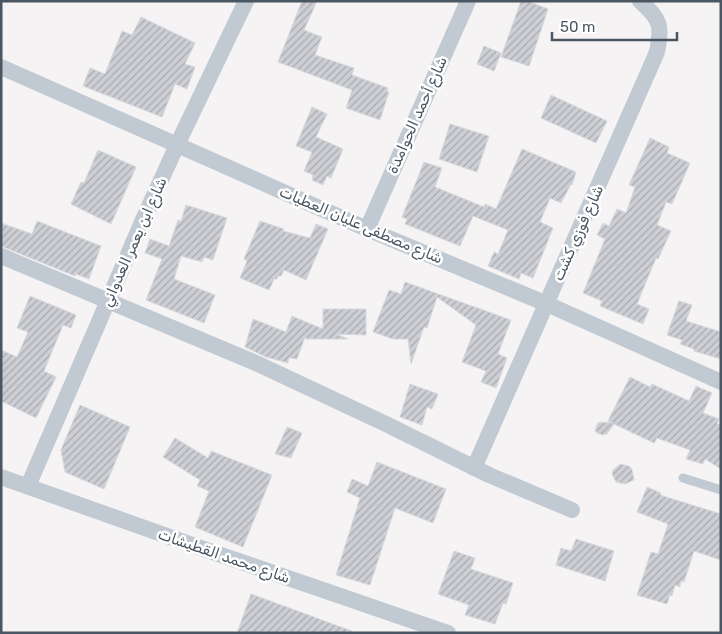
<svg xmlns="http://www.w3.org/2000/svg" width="722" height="634" font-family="Rubik,'Noto Sans Arabic',sans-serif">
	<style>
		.building { fill: url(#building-hatch); stroke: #d7d9de }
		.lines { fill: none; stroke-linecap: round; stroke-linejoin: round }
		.lane { stroke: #c1cad2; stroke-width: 9 }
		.street { stroke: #c1cad2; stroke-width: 16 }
		.labels { text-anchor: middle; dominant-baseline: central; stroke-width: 5; stroke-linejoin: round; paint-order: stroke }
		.street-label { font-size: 15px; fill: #4a5661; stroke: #fff }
	</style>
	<defs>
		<pattern id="building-hatch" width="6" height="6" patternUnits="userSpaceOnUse" patternTransform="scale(1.25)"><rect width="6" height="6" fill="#cdcfd5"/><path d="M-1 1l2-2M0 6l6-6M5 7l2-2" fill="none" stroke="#a8abb0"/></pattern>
	</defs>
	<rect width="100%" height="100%" fill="#f5f3f3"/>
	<g class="building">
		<polygon points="302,1 317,1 304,30 322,37 315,55 354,68 352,75 388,88 387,92 389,92 380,120 346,108 352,90 278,62"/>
		<polygon points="521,1 527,1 548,9 529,66 501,57"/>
		<polygon points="141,17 195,43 185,64 195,67 187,89 175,84 162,117 83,86 90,68 105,74 122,31 132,35"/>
		<polygon points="484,46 501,53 494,71 477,64"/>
		<polygon points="551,95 607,121 596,143 541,118"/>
		<polygon points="312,107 327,114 316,137 343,149 331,178 327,176 323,185 312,180 313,175 304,171 312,152 296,146"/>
		<polygon points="450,124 489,136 477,172 439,159"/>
		<polygon points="650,138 669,147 667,153 690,163 672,204 666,202 657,225 671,231 658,259 656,258 637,304 649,309 643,324 600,306 602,301 583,293 605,239 597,235 603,223 609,226 617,209 626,213 635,187 629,185"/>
		<polygon points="522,149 576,172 572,185 571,184 561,203 550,198 540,222 553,228 533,278 521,273 519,279 488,266 494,252 498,254 508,230 473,216 460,246 405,224 407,219 402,217 424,162 442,168 435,187 484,207 485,204 496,209"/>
		<polygon points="98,150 136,167 111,224 71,204 81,182 84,183"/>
		<polygon points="186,205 227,218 213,260 204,257 202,262 181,256 174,279 215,295 204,323 146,300 162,259 145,253 150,239 169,246 178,220 181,221"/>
		<polygon points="37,221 101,246 89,279 76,274 75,276 1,246 1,223 32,234"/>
		<polygon points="260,221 284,229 283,231 310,238 316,224 328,229 306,280 284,270 281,276 278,276 277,279 274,279 269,290 240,278 247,261 244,259"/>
		<polygon points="405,282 511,320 498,354 507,358 496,388 481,382 486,371 462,362 476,325 437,297 427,328 424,327 411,364 408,339 393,339 373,332 389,290 401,294"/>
		<polygon points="30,296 76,315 71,328 63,325 44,371 56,377 36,418 1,401 1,350 17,357 28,332 17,328"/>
		<polygon points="679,301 692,305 686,321 721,332 721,359 694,351 694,349 680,344 682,340 667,335"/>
		<polygon points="323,309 366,309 366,335 336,334 348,339 306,339 305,337 297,359 289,358 288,363 266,357 245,347 253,319 286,332 292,316 323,329"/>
		<polygon points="630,377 650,387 652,384 689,401 696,386 712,393 703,413 719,419 717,424 721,425 721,469 705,459 703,464 686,459 690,450 657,438 654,443 614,424 607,434 603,435 597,433 595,430 598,423 601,422 613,423 608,421"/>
		<polygon points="410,384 438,394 432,409 427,407 422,425 400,417"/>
		<polygon points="80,405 130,427 104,489 65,472 61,450"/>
		<polygon points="287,427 302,433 291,458 275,454"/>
		<polygon points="175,438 208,458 211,451 272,475 243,547 195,527 209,491 197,486 200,480 163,457"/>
		<polygon points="377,462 446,489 433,523 395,508 370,585 336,575 360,498 347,492 352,479 368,486"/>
		<polygon points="620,464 629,466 632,469 634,480 625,484 616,482 612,474 613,470"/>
		<polygon points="647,487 661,493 660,495 721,514 721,560 694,551 684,582 681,581 680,587 675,585 672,596 670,595 667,604 637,595 651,552 658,554 668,524 637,512"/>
		<polygon points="576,539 614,551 605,581 556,565 561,548 571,551"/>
		<polygon points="454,551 475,558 471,569 513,583 506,604 503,603 495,624 465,615 469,605 438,594"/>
		<polygon points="251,594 352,631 351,633 237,633"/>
	</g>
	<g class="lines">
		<polyline class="lane" points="683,478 721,490"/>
		<g class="street">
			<polyline points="1,67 367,229 547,304 721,382"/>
			<polyline points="367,229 468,1"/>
			<polyline points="1,256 256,363 388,425 489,475 572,510"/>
			<path d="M474 468 657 52C662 25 661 20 640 1"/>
			<polyline points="1,477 201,548 448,633"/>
			<polyline points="28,486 142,222 177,145 246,1"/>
		</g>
	</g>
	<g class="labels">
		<g class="street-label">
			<text transform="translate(417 115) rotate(-66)">شارع أحمد الحوامدة</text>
			<text transform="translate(361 225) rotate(23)">شارع مصطفى عليان العطيات</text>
			<text transform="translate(578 233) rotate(-66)">شارع فوزي كشت</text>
			<text transform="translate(134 242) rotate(-66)">شارع ابن يعمر العدواني</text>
			<text transform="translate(224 556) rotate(19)">شارع محمد القطيشات</text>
		</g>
	</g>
	<rect width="722" height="634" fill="none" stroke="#4a5661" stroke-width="5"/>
	<path d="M552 32v8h125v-8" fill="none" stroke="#4a5661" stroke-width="2.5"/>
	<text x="560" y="32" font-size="15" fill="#4a5661" stroke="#ffffff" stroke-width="4" paint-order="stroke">50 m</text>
</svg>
